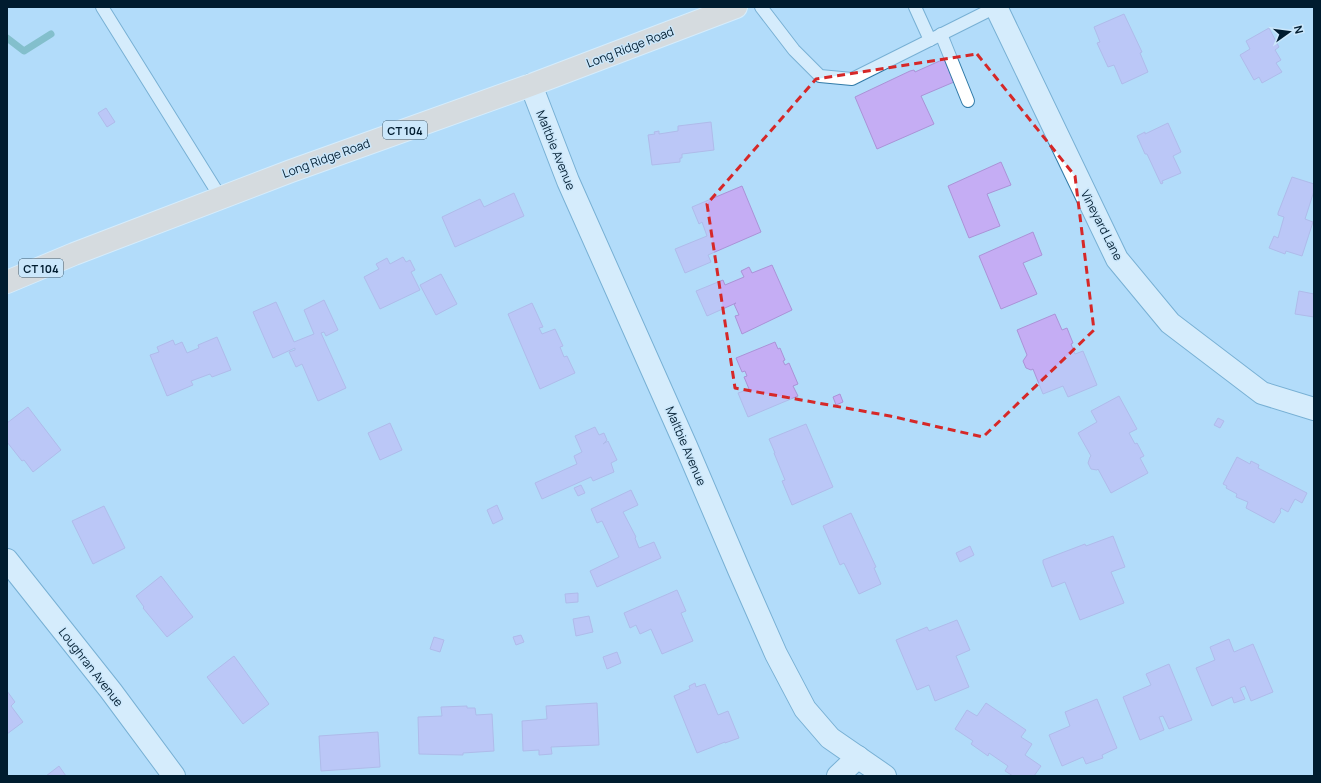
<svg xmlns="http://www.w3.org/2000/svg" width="1321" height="783" font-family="Manrope,sans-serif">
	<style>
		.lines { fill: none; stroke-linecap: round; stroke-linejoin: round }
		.stream { stroke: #4a9c94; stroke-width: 7 }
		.building { fill: #c5adf4; stroke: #aa93d7 }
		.service-casing { stroke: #317ba8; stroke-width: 14 }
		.minor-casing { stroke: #317ba8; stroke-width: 24 }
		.primary-casing { stroke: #fff; stroke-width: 24 }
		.service { stroke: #fff; stroke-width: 12 }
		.minor { stroke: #fff; stroke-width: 22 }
		.primary { stroke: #fedabe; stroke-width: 22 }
		.marked { fill: none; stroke: #d62828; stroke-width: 3; stroke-dasharray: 8 5; stroke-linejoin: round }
		.labels { text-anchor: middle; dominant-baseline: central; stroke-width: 3; stroke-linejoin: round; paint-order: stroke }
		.shield { fill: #cbe7fb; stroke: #3d596c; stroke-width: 1 }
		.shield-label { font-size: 11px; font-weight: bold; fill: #001c2f }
		.street-label { font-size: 12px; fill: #001c2f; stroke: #cbe7fb }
	</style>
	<rect width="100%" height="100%" fill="#b2dcfa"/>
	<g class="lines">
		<polyline class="stream" points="7,38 24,51 51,34"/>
	</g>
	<g class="building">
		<polygon points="1124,14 1142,52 1140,53 1148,72 1122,84 1114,65 1108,67 1097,43 1100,42 1094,27"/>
		<polygon points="1269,28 1279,47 1275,50 1281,60 1276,63 1282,72 1262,83 1259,77 1254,80 1240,55 1250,49 1246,41"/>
		<polygon points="944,59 954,82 921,96 934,124 877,149 855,97 910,71 914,70 915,72"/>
		<polygon points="106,108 115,122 107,127 98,113"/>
		<polygon points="711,122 714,150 682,154 682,158 680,158 680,162 652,165 648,135 655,134 654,132 659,131 659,134 678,131 678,126"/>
		<polygon points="1168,123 1181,152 1173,156 1181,173 1162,181 1163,183 1161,184 1147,154 1145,154 1137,136 1145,132 1145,134"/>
		<polygon points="1001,162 1011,185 987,194 1000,226 969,238 948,186"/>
		<polygon points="1292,177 1314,184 1314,191 1305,219 1313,222 1302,256 1286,251 1285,254 1269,248 1274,236 1278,238 1284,217 1278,215 1278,213"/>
		<polygon points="742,186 761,232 708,255 711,262 685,273 675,249 707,236 702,222 699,224 692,207"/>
		<polygon points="514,193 524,216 455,247 442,217 480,199 484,207"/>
		<polygon points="1033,232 1042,255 1023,263 1037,294 1001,309 979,256"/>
		<polygon points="403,257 406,262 410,260 415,270 411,272 420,290 380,309 364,277 379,269 376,264 387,258 390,264"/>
		<polygon points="772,265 792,310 742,334 735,316 739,315 734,304 736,303 707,316 696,291 723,280 725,285 744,277 741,271 749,267 752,273"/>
		<polygon points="441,274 457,304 436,315 420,285"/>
		<polygon points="1299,291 1314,294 1314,317 1295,314"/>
		<polygon points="324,300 338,330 326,336 324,332 321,333 346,388 318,401 302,364 296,367 289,352 295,350 295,348 273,358 253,312 276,302 294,342 314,334 304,310"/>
		<polygon points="532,303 543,327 539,328 542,334 555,329 563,346 560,347 564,357 567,356 575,373 540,389 508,314"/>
		<polygon points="1055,314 1062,330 1067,328 1073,343 1071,344 1075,354 1083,351 1097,385 1068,397 1063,386 1043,394 1033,369 1031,370 1026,368 1023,361 1027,355 1017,330"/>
		<polygon points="217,337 231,370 212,377 210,374 191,381 193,385 167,396 150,355 159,352 157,347 173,340 175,345 182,342 187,353 199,348 198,345"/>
		<polygon points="775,342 778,349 780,348 785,360 783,361 785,365 789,363 798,384 793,386 798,396 748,417 738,393 749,389 744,377 747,376 745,371 742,372 736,358"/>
		<polygon points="840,394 843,402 836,405 833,397"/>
		<polygon points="1119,396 1137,429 1129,433 1135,444 1137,443 1144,456 1140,458 1148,473 1111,493 1098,469 1097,470 1091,469 1088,463 1090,457 1091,456 1078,433 1097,422 1091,411"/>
		<polygon points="28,407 61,450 33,472 24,460 22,461 7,442 7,423"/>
		<polygon points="1218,418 1224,421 1220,428 1214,425"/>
		<polygon points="390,423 402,450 380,460 368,433"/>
		<polygon points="806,424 833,487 792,505 782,481 785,480 774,453 775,453 769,439"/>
		<polygon points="595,427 599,435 604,433 607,440 603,444 608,441 617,460 611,463 614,472 593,481 591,477 542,499 535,483 577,464 574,456 582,452 575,436"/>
		<polygon points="1237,457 1250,464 1251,461 1259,465 1258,468 1307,493 1302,503 1295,499 1288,512 1281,508 1280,511 1281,512 1274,523 1246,508 1248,502 1236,497 1237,494 1226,488 1227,486 1223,484"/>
		<polygon points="581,485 585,493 578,496 574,488"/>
		<polygon points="631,490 638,505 623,512 636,537 635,538 639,548 654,542 661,558 597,587 590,571 619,557 602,521 597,523 591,509"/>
		<polygon points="497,505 503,519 493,524 487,510"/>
		<polygon points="104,506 125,548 93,564 72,521"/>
		<polygon points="851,513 876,567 874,568 881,584 859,594 844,563 840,565 823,526"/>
		<polygon points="1113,536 1125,567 1111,572 1124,603 1080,620 1065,582 1052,587 1043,563 1043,560 1085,544 1086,546"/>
		<polygon points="970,546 974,555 960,562 956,553"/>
		<polygon points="161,576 193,617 167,637 143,608 144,607 136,596"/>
		<polygon points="677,590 686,611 681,613 693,641 662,654 651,629 640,634 636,625 630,628 624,613"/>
		<polygon points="578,593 578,602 566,603 565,594"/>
		<polygon points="589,616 593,632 576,636 573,619"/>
		<polygon points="957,620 970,650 956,656 969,687 935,701 929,685 917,690 896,640 927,627 929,631"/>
		<polygon points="521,635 524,642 516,645 513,637"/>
		<polygon points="434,637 444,640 440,652 430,649"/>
		<polygon points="1229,639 1234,652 1253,644 1273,692 1251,701 1245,686 1240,688 1245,699 1234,703 1232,697 1212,706 1196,668 1215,660 1210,647"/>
		<polygon points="617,652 621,663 607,669 603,657"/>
		<polygon points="234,656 269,704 243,724 207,677"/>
		<polygon points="1169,664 1192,720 1169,729 1163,716 1159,717 1164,730 1140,740 1123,697 1151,685 1146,674"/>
		<polygon points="695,683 696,687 705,684 718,715 728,711 739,738 725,743 725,742 697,753 674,696 690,689 689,686"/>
		<polygon points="7,691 15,702 11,706 23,722 7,734"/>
		<polygon points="1097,699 1117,748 1102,755 1103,758 1086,764 1083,757 1062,766 1049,735 1070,726 1065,712"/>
		<polygon points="597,703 599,745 551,747 552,754 539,755 539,750 523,751 522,721 547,719 546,706"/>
		<polygon points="986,703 1026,730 1021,737 1032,744 1025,755 1041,766 1034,776 1013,776 1005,771 1008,766 989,753 988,756 971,744 973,741 955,729 967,710 977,716"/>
		<polygon points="467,706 467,708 475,708 476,715 492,714 494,751 463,753 463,755 419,754 418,717 442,716 441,707"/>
		<polygon points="378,732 380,767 321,771 319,736"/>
		<polygon points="59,766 66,776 46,776"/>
	</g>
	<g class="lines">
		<defs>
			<g id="service">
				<polyline points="102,7 221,198"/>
				<polyline points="761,7 794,50 820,76 852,79 996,7"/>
				<polyline points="915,7 930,40"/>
				<polyline points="941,34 968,101"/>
			</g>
			<g id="minor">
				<polyline points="996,7 1117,259 1170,323 1262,393 1314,409"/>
				<polyline points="531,85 568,181 686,446 739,570 776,654 805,709 830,738 885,776"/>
				<polyline points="7,560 111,691 174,776"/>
				<polyline points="838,776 858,757"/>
			</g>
			<polyline id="primary" points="7,282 74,254 291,171 531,85 736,7"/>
		</defs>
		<use href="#service" class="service-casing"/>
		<use href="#minor" class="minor-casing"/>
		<use href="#primary" class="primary-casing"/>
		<use href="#service" class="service"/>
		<use href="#minor" class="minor"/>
		<use href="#primary" class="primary"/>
	</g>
	<path d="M0 0H1321V783H0ZM977 54 1075 176 1094 330 983 437 890 416 735 388 707 204 816 79Z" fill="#b2dcfa" fill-opacity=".55" fill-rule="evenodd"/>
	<path class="marked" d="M977 54 1075 176 1094 330 983 437 890 416 735 388 707 204 816 79Z"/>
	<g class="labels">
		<g class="shield">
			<rect x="383" y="121" width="44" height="18" rx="3"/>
			<rect x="19" y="259" width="44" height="18" rx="3"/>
		</g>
		<g class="shield-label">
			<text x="405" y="130">CT 104</text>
			<text x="41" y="268">CT 104</text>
		</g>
		<g class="street-label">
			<text transform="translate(630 47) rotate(-21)">Long Ridge Road</text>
			<text transform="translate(556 150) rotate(68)">Maltbie Avenue</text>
			<text transform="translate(326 158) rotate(-20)">Long Ridge Road</text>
			<text transform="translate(1102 225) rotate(63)">Vineyard Lane</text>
			<text transform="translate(686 446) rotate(67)">Maltbie Avenue</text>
			<text transform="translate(91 667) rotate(52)">Loughran Avenue</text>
		</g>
	</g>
	<rect width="1321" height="783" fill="none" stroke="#001c2f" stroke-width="16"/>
	<g transform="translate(1289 32) rotate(76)" stroke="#cbe7fb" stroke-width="3" paint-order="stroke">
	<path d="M0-3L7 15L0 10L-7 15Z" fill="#001c2f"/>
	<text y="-6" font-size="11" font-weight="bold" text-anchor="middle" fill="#001c2f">N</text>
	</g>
</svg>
